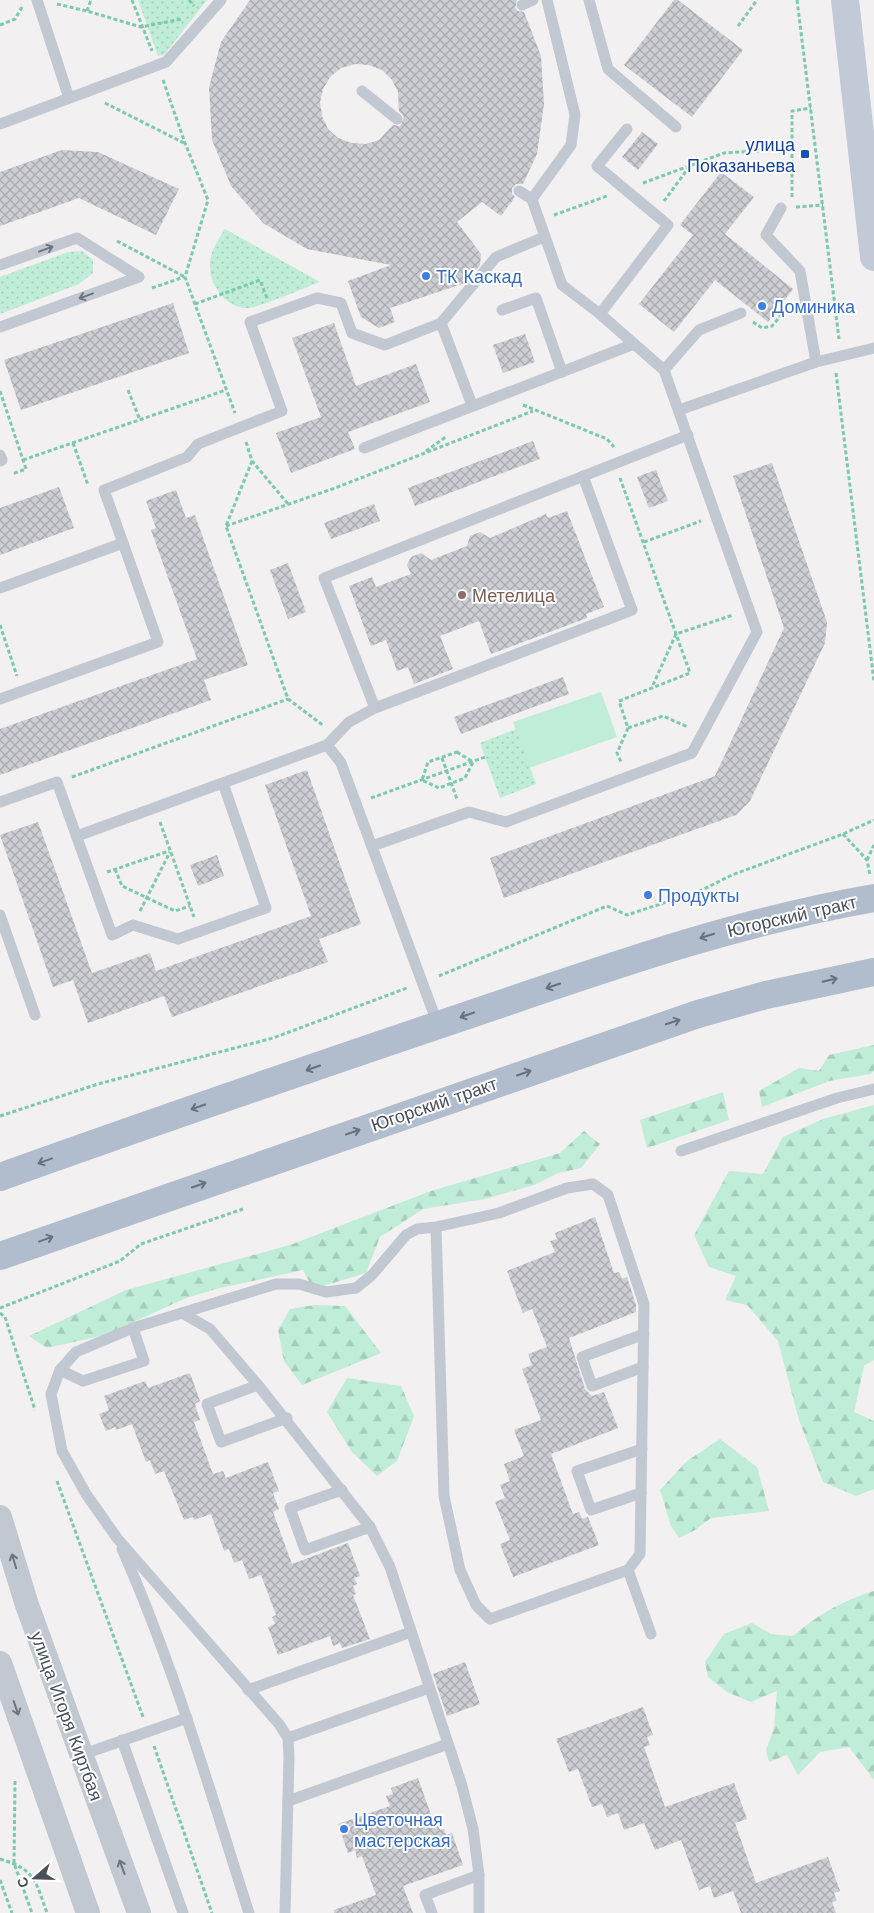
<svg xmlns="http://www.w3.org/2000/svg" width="874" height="1913" font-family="'Work Sans',sans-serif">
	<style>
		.green { fill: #c0edd7 }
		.forest { fill: url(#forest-firs) }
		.park { fill: url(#park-dots) }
		.building { fill: url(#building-cross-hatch); fill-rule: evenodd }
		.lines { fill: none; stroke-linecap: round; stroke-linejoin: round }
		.path { stroke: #7acaab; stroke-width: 3; stroke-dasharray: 4 2.5; stroke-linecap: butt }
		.service { stroke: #c1c8d1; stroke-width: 11 }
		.minor { stroke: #c1c8d1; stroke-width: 24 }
		.secondary { stroke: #c3cad7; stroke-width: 28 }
		.primary { stroke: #b1bccd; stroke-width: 28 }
		.oneway { stroke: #6c747f }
		.oneway2 { stroke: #68707e }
		.transit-dot { fill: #1a4fb4; stroke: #fff; stroke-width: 2 }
		.shop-dot { fill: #3f7fe0; stroke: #fff; stroke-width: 2 }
		.education-dot { fill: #8d6e63; stroke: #fff; stroke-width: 2 }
		.labels { text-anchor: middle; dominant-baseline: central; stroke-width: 4; stroke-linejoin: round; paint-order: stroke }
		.transit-label { font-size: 18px; fill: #164399; stroke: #fff; text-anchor: end }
		.shop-label { font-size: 18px; fill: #366cbe; stroke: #fff; text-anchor: start }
		.education-label { font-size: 18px; fill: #785e54; stroke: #fff; text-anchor: start }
		.street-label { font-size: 18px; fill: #48505c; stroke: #fff }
	</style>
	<defs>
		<pattern id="forest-firs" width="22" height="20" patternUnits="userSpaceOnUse" patternTransform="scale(1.25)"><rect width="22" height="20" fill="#c0edd7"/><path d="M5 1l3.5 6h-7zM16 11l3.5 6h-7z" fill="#a6cdbb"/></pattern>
		<pattern id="park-dots" width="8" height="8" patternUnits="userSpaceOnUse" patternTransform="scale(1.25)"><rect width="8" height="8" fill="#c0edd7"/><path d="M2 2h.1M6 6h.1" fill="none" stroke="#a6cdbb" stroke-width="1.8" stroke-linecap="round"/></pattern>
		<pattern id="building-cross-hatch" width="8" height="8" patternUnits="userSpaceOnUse" patternTransform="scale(1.25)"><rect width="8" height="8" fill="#cdced4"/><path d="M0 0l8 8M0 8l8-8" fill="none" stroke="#a8aaaf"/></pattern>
	</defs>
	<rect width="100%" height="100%" fill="#f2f0f0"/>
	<polygon class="green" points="601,692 617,737 529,768 513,722"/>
	<g class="forest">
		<polygon points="874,1045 874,1070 871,1074 829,1081 762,1107 759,1091 799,1068 819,1071 829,1055"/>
		<polygon points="723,1092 729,1120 647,1148 640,1120"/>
		<polygon points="874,1105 874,1360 864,1366 854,1412 874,1421 874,1489 856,1496 823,1482 799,1420 778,1341 747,1305 725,1300 736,1276 709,1267 694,1235 729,1171 763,1174 783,1137 823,1119"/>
		<polygon points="584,1131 600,1144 581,1168 558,1173 534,1185 485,1199 423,1209 380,1237 366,1273 313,1289 303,1270 220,1288 186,1298 105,1335 47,1348 29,1336 126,1290 290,1245 431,1191 560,1153"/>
		<polygon points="315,1305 345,1306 381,1353 302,1385 284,1361 278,1330 290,1309"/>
		<polygon points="347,1378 401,1386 414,1416 397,1461 377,1476 352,1452 327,1412"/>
		<polygon points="720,1439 757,1467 769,1511 711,1518 695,1530 679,1538 671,1526 660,1490 687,1461"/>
		<path d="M874 1591V1780L849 1747 820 1752 798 1775 787 1755 769 1762 766 1750 774 1728 777 1691 751 1702 727 1692 708 1677 705 1662 724 1634 752 1623 771 1634 793 1636C817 1615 843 1600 874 1591Z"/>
	</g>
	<g class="park">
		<polygon points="138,0 207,0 164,55 158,56"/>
		<path d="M225 229 320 282C307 287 258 308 248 308 228 309 210 287 210 267 209 253 218 240 225 229Z"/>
		<polygon points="82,251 93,260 93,273 79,284 0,314 0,277 68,252"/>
		<polygon points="516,729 536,784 500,798 480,743"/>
	</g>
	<g class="building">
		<path d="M250 0H517L515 8 518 11 524 12 541 56 544 104 537 154 523 184H516L512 188V194L515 197 501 216 482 202 457 222 481 254 480 265 465 283 390 308 395 322 379 328 361 317 348 281 391 265 307 249 263 223 231 186 212 140 209 87 221 42ZM355 64 369 65 382 70 392 80 398 92 399 111 404 117 400 126 393 125 379 140 366 144 352 143 338 138 328 129 322 116 320 102 323 89 330 77 341 68Z"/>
		<polygon points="674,0 678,0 743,50 692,117 624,65"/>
		<polygon points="642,132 658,144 638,170 622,157"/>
		<polygon points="62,150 98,152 179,189 156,235 79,198 0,226 0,172"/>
		<polygon points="721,172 754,197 725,234 793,289 768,322 715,280 674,332 639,304 693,235 680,225"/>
		<polygon points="173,303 189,353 21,410 4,360"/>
		<polygon points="334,323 356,386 416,364 430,402 348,432 355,449 291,473 276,433 321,417 292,338"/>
		<polygon points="525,334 535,362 503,373 493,345"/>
		<polygon points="533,441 540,459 415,506 408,488"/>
		<polygon points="772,463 827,622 825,643 750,801 736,815 504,898 490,858 715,776 784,628 733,476"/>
		<polygon points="656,470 668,501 649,508 637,477"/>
		<polygon points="59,487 74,528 0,555 0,508"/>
		<polygon points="176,490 186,518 195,515 248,665 204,680 211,700 0,775 0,729 197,659 151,530 156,528 146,501"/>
		<polygon points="374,504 380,521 331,539 324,523"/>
		<polygon points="567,511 604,607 586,614 587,618 491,654 479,621 440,636 453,669 414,684 408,667 397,671 386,640 371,646 349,586 372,577 376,587 411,574 407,565 411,557 421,553 431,560 467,546 470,536 480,532 490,538 546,514 548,518"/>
		<polygon points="288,563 306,612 288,619 270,570"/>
		<polygon points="563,677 569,694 461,734 454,717"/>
		<polygon points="307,770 361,924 319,939 328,962 172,1017 164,996 88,1023 73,980 53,987 0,835 38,822 92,973 150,953 156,971 311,916 265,785"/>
		<polygon points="217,855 224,876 198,886 190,865"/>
		<polygon points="595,1217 614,1273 619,1272 622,1279 627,1277 636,1305 636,1312 569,1338 585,1389 592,1396 604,1392 618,1428 551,1454 573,1514 579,1512 582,1519 588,1517 599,1545 513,1577 500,1544 510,1540 495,1502 505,1498 500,1485 510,1481 504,1464 524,1456 514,1430 541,1420 522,1369 532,1365 528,1354 547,1347 532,1309 523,1313 507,1271 555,1252 550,1241 557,1239 555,1233"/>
		<polygon points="190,1373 200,1401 195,1404 200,1420 194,1422 213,1474 223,1471 226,1478 268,1462 279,1491 273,1493 279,1509 273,1512 292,1564 348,1543 360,1576 354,1578 357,1584 353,1586 356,1594 353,1595 370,1639 342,1648 340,1643 333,1646 330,1636 278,1655 268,1627 275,1624 272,1617 276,1615 261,1575 249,1579 242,1560 234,1563 229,1549 224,1551 211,1514 194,1520 193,1517 184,1520 164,1471 155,1474 150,1460 146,1462 132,1424 116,1430 115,1427 106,1431 99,1414 109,1410 104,1396 145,1381 148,1388"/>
		<polygon points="465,1662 480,1704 447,1716 433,1674"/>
		<polygon points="643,1707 653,1735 647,1737 650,1745 644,1747 665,1807 734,1783 747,1819 735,1823 756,1883 828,1857 840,1891 834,1893 837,1901 832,1902 836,1913 741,1913 733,1891 714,1898 710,1886 699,1890 681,1840 655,1850 644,1823 624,1830 618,1813 607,1817 602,1804 592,1807 578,1769 569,1772 556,1739"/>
		<polygon points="418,1778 434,1823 437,1822 440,1830 444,1829 446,1835 452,1833 463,1865 403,1886 413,1913 334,1913 334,1910 376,1895 362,1856 357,1858 355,1850 348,1853 338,1824 390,1806 386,1796 393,1794 391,1788"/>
	</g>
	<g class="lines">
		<g class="path">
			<polyline points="132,0 152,51"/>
			<polyline points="189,0 194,6"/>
			<polyline points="797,0 839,339"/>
			<polyline points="57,4 87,11 141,27 182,19"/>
			<polyline points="87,11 91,0"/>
			<polyline points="0,25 15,19 22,7"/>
			<polyline points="738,26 757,0"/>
			<polyline points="163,80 185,143 208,200 185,277 235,413"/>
			<polyline points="105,103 184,143"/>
			<polyline points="643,183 724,153 792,149"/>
			<polyline points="792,197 792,111 811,108"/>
			<polyline points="664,201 690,166"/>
			<polyline points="796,207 823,205"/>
			<polyline points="554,215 607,196"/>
			<polyline points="117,241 185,277"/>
			<polyline points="152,288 184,277"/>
			<polyline points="195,304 260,280 267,298"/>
			<polyline points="753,322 762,328 772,326 788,307"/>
			<polyline points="836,373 874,681"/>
			<polyline points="128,390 140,420"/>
			<polyline points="0,391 26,469 12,474"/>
			<polyline points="523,405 607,439 614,447"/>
			<polyline points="246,442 252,461 288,504"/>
			<polyline points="73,443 88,485"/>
			<polyline points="426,451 447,436"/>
			<polyline points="23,460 226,390"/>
			<polyline points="252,461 226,526 288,699 324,726"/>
			<polyline points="620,478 690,673 619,701 628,728 617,753 621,762"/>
			<polyline points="226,526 335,488 533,411"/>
			<polyline points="644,542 701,521"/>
			<polyline points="0,625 17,676"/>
			<polyline points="653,685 676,634 733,615"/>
			<polyline points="628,728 663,716 688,727"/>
			<polygon points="457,752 473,762 465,778 439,788 422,780 428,762"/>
			<polyline points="442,758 457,799"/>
			<polyline points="72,777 288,699"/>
			<polyline points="371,798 485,757"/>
			<polyline points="160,822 194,917"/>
			<polyline points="843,834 867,860 870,875"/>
			<polyline points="867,860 874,845"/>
			<polyline points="115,869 122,886 175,911 190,906"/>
			<polyline points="107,872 169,851"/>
			<polyline points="140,911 170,852"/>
			<polyline points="439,976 607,906 627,915 700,891 732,875 843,834 874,820"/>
			<polyline points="0,1116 98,1084 273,1038 407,988"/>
			<polyline points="0,1308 120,1261 141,1244 243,1209"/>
			<polyline points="0,1313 5,1317 35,1410"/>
			<polyline points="57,1481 143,1717"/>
			<polyline points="154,1746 212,1913"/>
			<polyline points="15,1781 14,1863 32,1913"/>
			<path d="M0 1859C36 1870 35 1880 47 1913"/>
			<polyline points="0,1880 12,1913"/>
		</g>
		<g class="service">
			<polyline points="37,0 69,98"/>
			<polyline points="589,0 608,69 676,127"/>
			<polyline points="522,5 533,0"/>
			<polyline points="362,91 397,119"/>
			<polyline points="0,124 166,62 221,0"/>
			<polyline points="519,191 532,199"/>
			<polyline points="781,208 766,235 800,271 816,362"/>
			<polyline points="0,265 77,238 139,277 0,327"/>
			<polyline points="502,310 536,298 562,372"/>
			<polyline points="600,314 668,225 597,166 627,129"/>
			<polyline points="441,323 472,405"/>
			<polyline points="664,370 699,330 741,313"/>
			<polyline points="679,410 816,362 874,348"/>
			<polyline points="364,448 634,344"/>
			<polyline points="0,455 2,460 0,461"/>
			<polyline points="0,588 123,543 104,490 187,457 198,444 282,411 250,322 317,298 341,303 352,333 385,345 441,323 496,257 544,237"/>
			<polyline points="0,699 158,642 123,543"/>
			<polyline points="375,708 324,578 688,435"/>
			<polyline points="327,745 341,763 438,1025"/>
			<polyline points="0,802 57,782 112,935 133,925 178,939 266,908 223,783"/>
			<polyline points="77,836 327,745 349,722 375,708 632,610 583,476"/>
			<polyline points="372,846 469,812 506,822 692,753 757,632 664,370 600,314 562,285 535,208 532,199 571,145 575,115 547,0"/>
			<polyline points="0,915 35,1015"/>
			<polyline points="681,1151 837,1098 874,1089"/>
			<polyline points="182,1313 210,1329 258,1385 370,1527 390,1567 462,1786 473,1829 479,1875 479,1913"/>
			<polyline points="643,1367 592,1386 582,1357 644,1334"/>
			<polyline points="60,1370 83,1381 144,1361 133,1328"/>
			<polyline points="258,1385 207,1404 221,1442 287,1418"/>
			<polyline points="342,1490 290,1508 305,1550 370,1527"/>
			<polyline points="641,1493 591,1510 577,1471 642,1449"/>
			<path d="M122 1549C174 1666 210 1791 249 1913"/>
			<polyline points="628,1570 651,1634"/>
			<polyline points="248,1690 411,1632"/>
			<polyline points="288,1738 429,1688"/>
			<polyline points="122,1740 183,1913"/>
			<polyline points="81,1755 187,1718"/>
			<polyline points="288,1801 448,1744"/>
			<polyline points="285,1913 289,1757 288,1738 279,1724 117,1538 86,1494 62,1451 51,1394 60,1370 76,1352 133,1328 276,1284 299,1284 326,1292 356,1288 372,1275 406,1235 417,1229 436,1227 499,1213 567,1188 593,1184 608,1195 644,1304 640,1554 628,1570 490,1619 476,1605 460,1570 444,1496 436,1227"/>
			<polyline points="432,1913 425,1895 479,1875"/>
		</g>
		<g class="minor">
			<polyline points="0,1517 27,1605 139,1913"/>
			<polyline points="0,1663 88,1913"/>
		</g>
		<polyline class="secondary" points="845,0 874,257"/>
		<g class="primary">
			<path d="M0 1177C156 1121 314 1067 471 1014 604 969 735 922 874 898"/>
			<polyline points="0,1256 698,1014 766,995 874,972"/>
		</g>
	</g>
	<defs><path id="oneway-shaft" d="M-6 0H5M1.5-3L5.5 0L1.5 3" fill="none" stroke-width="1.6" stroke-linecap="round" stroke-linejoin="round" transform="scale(1.25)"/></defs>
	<g class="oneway">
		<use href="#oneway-shaft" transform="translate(46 249) rotate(-20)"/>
		<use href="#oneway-shaft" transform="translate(86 296) rotate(160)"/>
		<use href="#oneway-shaft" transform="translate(14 1561) rotate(-107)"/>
		<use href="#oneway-shaft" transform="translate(16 1708) rotate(71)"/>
		<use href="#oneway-shaft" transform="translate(122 1867) rotate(-110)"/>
	</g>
	<g class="oneway2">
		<use href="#oneway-shaft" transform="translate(707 936) rotate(163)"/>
		<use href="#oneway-shaft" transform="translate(830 980) rotate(-13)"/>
		<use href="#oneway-shaft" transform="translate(553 986) rotate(161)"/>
		<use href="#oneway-shaft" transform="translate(467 1015) rotate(161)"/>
		<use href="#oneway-shaft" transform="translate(673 1022) rotate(-18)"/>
		<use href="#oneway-shaft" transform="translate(313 1068) rotate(161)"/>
		<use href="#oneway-shaft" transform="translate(524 1073) rotate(-19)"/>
		<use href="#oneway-shaft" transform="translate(198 1107) rotate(161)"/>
		<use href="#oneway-shaft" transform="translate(353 1132) rotate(-19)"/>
		<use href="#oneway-shaft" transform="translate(45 1161) rotate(160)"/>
		<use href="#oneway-shaft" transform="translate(199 1185) rotate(-19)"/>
		<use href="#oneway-shaft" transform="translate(46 1239) rotate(-20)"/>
	</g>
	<rect class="transit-dot" x="800" y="149" width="10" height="10" rx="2.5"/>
	<g class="shop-dot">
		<circle cx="426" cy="276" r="5"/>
		<circle cx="762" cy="306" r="5"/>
		<circle cx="648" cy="895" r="5"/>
		<circle cx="344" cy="1829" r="5"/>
	</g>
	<circle class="education-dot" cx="462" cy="595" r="5"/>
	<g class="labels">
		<g class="transit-label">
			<text x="795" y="144">улица<tspan x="795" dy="21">Показаньева</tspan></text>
		</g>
		<g class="shop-label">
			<text x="436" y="276">ТК Каскад</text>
			<text x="772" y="306">Доминика</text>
			<text x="658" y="895">Продукты</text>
			<text x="354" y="1819">Цветочная<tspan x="354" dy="21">мастерская</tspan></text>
		</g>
		<g class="education-label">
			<text x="472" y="595">Метелица</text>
		</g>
		<g class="street-label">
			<text transform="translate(792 916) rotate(-13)">Югорский тракт</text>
			<text transform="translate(434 1104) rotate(-19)">Югорский тракт</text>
			<text transform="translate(67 1716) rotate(70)">улица Игоря Киртбая</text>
		</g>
	</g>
	<g transform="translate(35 1878) rotate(250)" stroke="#ffffff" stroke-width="4" paint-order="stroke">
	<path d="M0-4L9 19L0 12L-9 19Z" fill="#48505c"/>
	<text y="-8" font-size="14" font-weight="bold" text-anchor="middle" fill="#48505c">С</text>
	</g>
</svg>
